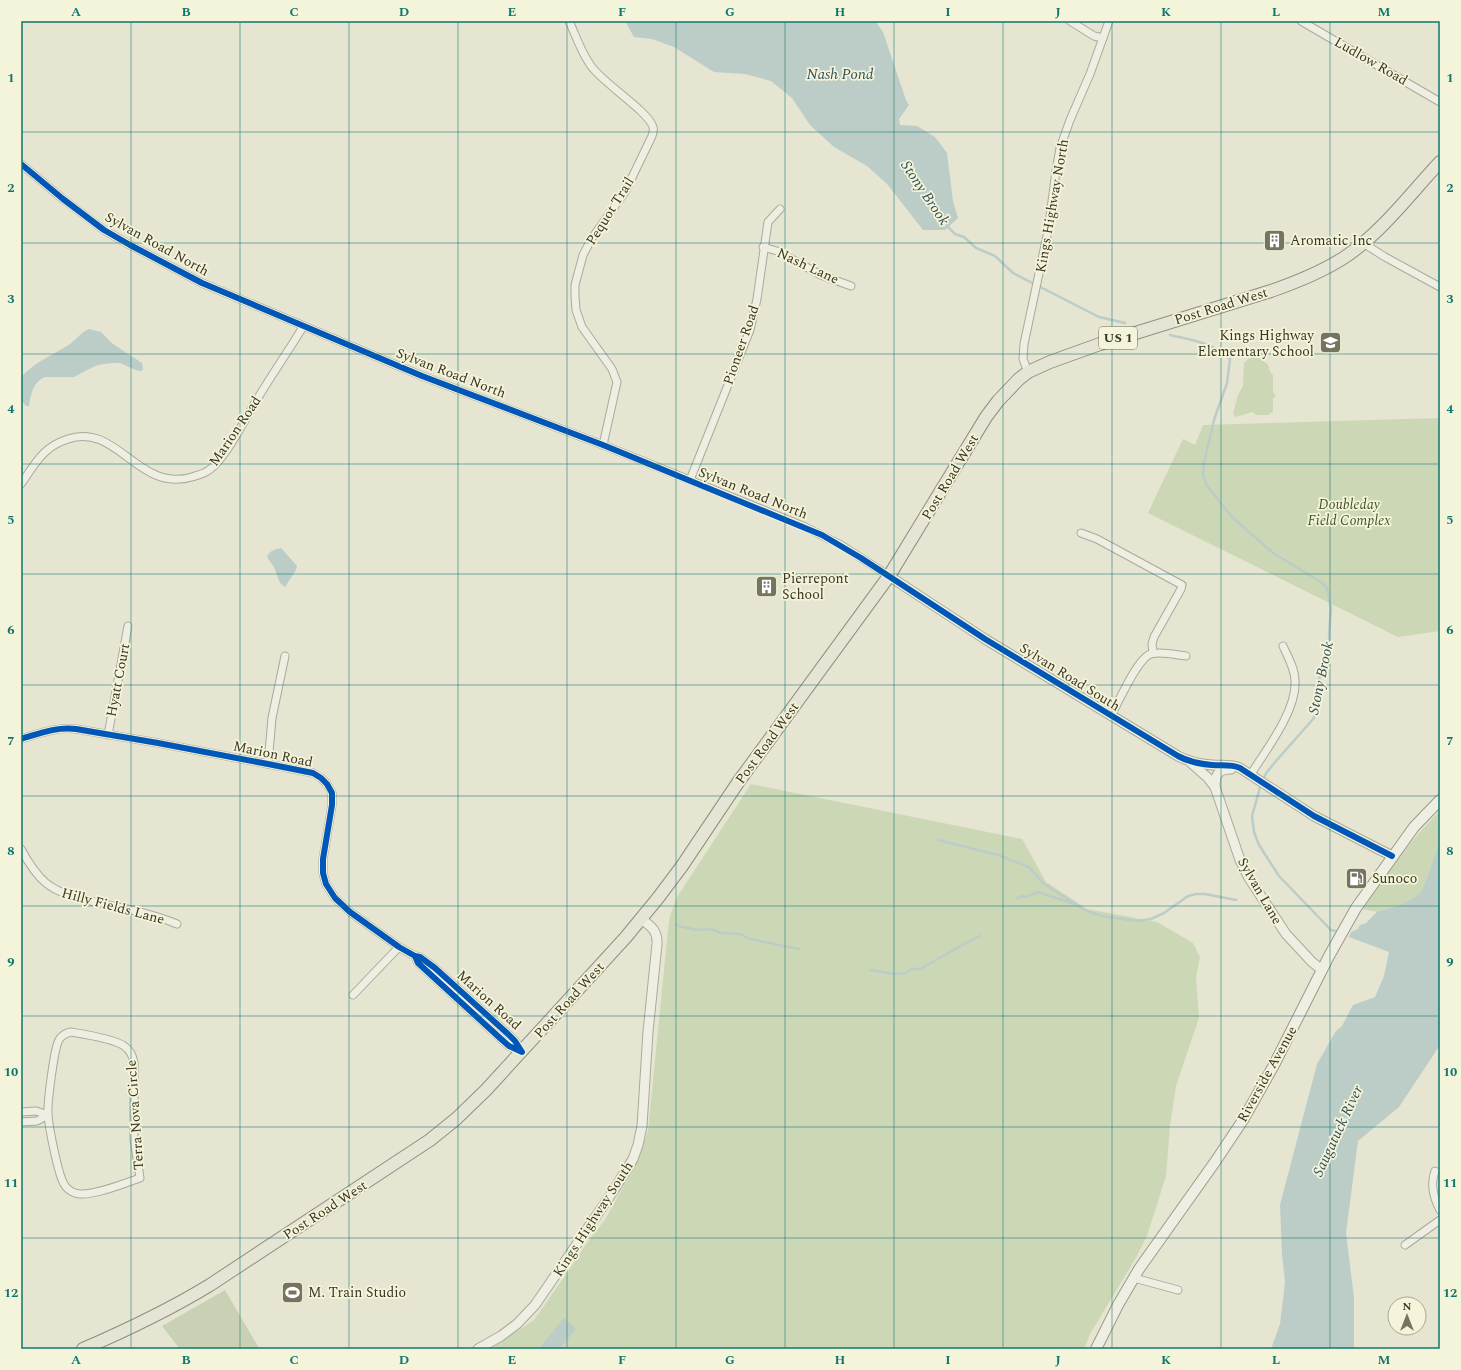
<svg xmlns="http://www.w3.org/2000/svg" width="1461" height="1370" font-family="Spectral,serif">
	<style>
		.green { fill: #ccd7b5 }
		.cemetery { fill: #c9d1b5 }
		.water { fill: #bcccc7 }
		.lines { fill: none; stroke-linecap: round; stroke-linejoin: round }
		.stream { stroke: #bcccc7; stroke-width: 2.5 }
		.minor-casing { stroke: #abaa9a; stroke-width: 9 }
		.tertiary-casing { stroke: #abaa9a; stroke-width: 11 }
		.secondary-casing { stroke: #9b998a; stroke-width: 12 }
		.primary-casing { stroke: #908f81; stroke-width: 14 }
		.minor { stroke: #eeeee3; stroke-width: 7 }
		.tertiary { stroke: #eeeee3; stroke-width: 9 }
		.secondary { stroke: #eeeee3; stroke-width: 10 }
		.primary { stroke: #e6e5d5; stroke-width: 12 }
		.cycleway-casing { stroke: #f4f4da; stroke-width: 8 }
		.cycleway { stroke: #0057b8; stroke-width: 6 }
		.grid { fill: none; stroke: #0f766e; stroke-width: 1; stroke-opacity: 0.55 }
		.labels { text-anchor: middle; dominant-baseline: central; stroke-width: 3.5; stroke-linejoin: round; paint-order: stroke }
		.shield { fill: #f4f4da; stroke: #726e59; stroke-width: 1 }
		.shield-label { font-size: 13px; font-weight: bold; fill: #3a3522 }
		.street-label { font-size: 14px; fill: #3a3522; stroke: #f4f4da }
		.poi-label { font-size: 14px; fill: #3a3522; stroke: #f4f4da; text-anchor: start }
		.park-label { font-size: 14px; font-style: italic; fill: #3e552a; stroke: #f4f4da }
		.water-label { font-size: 15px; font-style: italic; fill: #325059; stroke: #f4f4da }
		.neatline { fill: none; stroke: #0f766e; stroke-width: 1.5 }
		.grid-label { font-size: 13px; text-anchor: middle; font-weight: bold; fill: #0f766e }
	</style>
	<rect width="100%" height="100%" fill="#e5e5d2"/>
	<g class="green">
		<path d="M1253 355C1258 357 1264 361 1268 365 1270 369 1269 372 1273 375V392L1276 396 1273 398V411L1268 415H1257L1252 412 1236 417 1233 414 1238 395 1243 386 1244 363Z"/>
		<polygon points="1440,418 1440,631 1398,637 1148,513 1183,439 1195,445 1203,425"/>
		<polygon points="751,784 1022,839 1046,882 1087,909 1157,922 1193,943 1200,957 1196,977 1199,1018 1176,1086 1170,1126 1166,1176 1147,1236 1134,1261 1090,1334 1084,1349 491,1349 534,1320 567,1273 584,1247 606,1218 636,1164 648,1131 649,1121 668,930 670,916 677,897"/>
		<path d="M1440 811V841L1422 891 1413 899 1400 905 1377 912 1363 909C1386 874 1410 840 1440 811Z"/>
	</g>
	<polygon class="cemetery" points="225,1290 259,1348 256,1349 180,1349 162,1326"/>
	<g class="water">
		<polygon points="625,21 875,21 883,32 906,100 909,105 899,119 900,125 917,126 935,137 947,153 953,201 958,218 945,230 923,230 887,184 867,166 834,147 810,125 792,98 771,81 745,74 714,72 674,47 652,39 634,37"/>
		<path d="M89 329 101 332 113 344 142 363 143 368 142 371H138L120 363H112L98 365 91 368 74 377H45C33 382 31 394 29 406H26L21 400V377C35 362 53 355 70 344 77 339 81 332 89 329Z"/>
		<path d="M281 548 297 566 296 570 285 587 280 583 274 567 267 557C269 551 275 549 281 548Z"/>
		<polygon points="1440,841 1440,1045 1399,1107 1358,1141 1346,1233 1354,1298 1354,1349 1271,1349 1280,1324 1285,1282 1282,1254 1280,1205 1317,1064 1336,1031 1342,1026 1353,1005 1375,997 1384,976 1389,952 1349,937 1351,932 1358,929 1360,925 1366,923 1377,912 1400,905 1414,898 1422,891"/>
		<polygon points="564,1318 576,1329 559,1349 543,1349 540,1347"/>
	</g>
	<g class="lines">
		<g class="stream">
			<polyline points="946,225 955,234 964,237 976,248 995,256 1013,273 1099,317 1125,323"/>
			<path d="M1170 335C1191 340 1214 343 1230 359L1227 383 1214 420 1204 463 1203 475 1207 486 1232 517 1273 553 1321 582 1327 588 1331 608 1329 635 1330 647 1316 689 1314 718 1276 761 1267 772 1263 779"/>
			<polyline points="1261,784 1252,816 1254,832 1259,845 1279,876 1331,930 1340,932"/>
			<polyline points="938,840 998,855 1029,867 1043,883 1086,911 1103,916 1137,921 1151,919 1164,913 1188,896 1196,894 1205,894 1236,900"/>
			<polyline points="1017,898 1021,896 1025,897 1038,892 1075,904"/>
			<polyline points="676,924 678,926 697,930 711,929 721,933 740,934 750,939 799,949"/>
			<polyline points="870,970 895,974 905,973 912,969 920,969 964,944 980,936"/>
		</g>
		<defs>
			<g id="minor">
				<path d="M569 21C576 36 581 52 591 66 604 84 648 111 653 127 654 130 653 133 652 136L625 192 592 238 583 255 575 285V296L576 310 582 327 612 369 617 382 603 445"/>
				<polyline points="1070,21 1094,36 1103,38"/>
				<polyline points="1301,21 1440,102"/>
				<polyline points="21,164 63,199 104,230 130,245 202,283 422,376 603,445 803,526 841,545 889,576"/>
				<polyline points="1363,243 1385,257 1440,287"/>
				<polyline points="763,247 777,251 821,275 851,286"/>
				<polyline points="1028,372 1023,359 1024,344 1048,231 1056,171 1060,148 1070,120 1090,74 1109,21"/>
				<polyline points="690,480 750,330 757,299 768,222 780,209"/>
				<path d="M21 484C28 474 35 462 44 453 51 446 59 442 68 439 117 422 138 493 192 477 197 475 204 474 209 470 224 460 243 423 253 406 269 379 287 353 303 327"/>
				<polyline points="1081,533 1097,539 1182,585 1181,589 1154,637 1152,644 1153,653"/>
				<path d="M1111 716C1118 703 1138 657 1151 654 1161 651 1176 655 1186 656"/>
				<polyline points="108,735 128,626"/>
				<path d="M21 739C41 733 55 727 76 729L158 743 268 764 313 773 321 778 327 784 332 793V805L323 859V873L326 884 335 898 350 912 399 947 415 956 420 957 435 968 508 1034 515 1041 522 1052 509 1046 501 1039 418 963 415 956"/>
				<polyline points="268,764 272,718 285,656"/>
				<path d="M1251 774C1266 750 1297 710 1295 681 1295 669 1288 657 1283 646"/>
				<path d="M21 849C28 862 35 874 46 883 62 896 84 899 103 904 128 909 153 914 177 924"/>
				<polyline points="353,995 399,947"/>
				<path d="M71 1032C83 1034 115 1039 124 1046 130 1050 133 1056 134 1063V1139L140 1178C125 1183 89 1198 75 1193 71 1192 66 1188 64 1184 58 1174 49 1128 48 1115 47 1105 54 1048 59 1040 62 1035 66 1033 71 1032Z"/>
				<polyline points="21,1112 36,1111 48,1115 37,1121 21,1122"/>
				<path d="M1435 1171C1430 1185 1433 1197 1440 1210"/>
				<polyline points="1405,1245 1440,1220"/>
				<polyline points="1134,1278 1178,1290"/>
			</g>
			<g id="tertiary">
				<path d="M889 576 985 639 1178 756C1189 762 1199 764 1212 765 1222 766 1231 764 1240 768L1314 816 1392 856"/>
				<polyline points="1191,763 1208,778 1215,787 1240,860 1249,878 1286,934 1312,962 1322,970"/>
				<path d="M1215 787C1215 775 1218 769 1231 769"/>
				<path d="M478 1349 501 1336 517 1324 535 1305 612 1193 633 1159 638 1145 642 1126 648 1032 657 944C658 931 651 926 641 919"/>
			</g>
			<polyline id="secondary" points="1096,1349 1118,1305 1139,1269 1215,1162 1243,1120 1274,1065 1329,956 1356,908 1414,827 1440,800"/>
			<path id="primary" d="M83 1349C127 1330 169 1310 210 1285L430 1140 456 1119 486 1090 626 937 658 898 682 866 739 781 889 576 986 417 998 401 1019 379 1028 372 1050 362 1100 344 1271 291C1297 282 1322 272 1345 257 1382 232 1410 194 1440 162"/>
		</defs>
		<use href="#minor" class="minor-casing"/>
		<use href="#tertiary" class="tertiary-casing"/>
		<use href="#secondary" class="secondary-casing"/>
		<use href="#primary" class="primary-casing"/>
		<use href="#minor" class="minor"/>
		<use href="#tertiary" class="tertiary"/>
		<use href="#secondary" class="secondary"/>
		<use href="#primary" class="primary"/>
		<defs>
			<g id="cycleway">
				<path d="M21 164 63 199 104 230 130 245 202 283 422 376 603 445 822 535 861 558 985 639 1178 756C1189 762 1199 764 1212 765 1222 766 1231 764 1240 768L1314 816 1392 856"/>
				<path d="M21 739C41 733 55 727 76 729L158 743 268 764 313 773 321 778 327 784 332 793V805L323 859V873L326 884 335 898 350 912 399 947 415 956 420 957 435 968 508 1034 515 1041 522 1052 509 1046 501 1039 418 963 415 956"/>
			</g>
		</defs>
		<use href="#cycleway" class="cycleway-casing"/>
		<use href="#cycleway" class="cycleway"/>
	</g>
	<path class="grid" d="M131 21V1349M240 21V1349M349 21V1349M458 21V1349M567 21V1349M676 21V1349M785 21V1349M894 21V1349M1003 21V1349M1112 21V1349M1221 21V1349M1330 21V1349M21 132H1440M21 243H1440M21 354H1440M21 464H1440M21 574H1440M21 685H1440M21 796H1440M21 906H1440M21 1016H1440M21 1127H1440M21 1238H1440"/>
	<defs>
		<symbol id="building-square" viewBox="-11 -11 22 22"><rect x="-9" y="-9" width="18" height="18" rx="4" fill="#767360" stroke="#f4f4da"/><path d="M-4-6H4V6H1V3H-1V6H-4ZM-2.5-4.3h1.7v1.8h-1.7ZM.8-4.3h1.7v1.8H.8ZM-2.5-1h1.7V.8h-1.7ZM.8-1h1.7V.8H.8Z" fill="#fff"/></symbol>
		<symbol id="school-square" viewBox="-11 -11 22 22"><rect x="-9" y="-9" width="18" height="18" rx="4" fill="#767360" stroke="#f4f4da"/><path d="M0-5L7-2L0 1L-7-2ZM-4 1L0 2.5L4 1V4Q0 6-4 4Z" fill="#fff"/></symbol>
		<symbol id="fuel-square" viewBox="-11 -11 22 22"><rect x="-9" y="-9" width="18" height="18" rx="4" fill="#767360" stroke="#f4f4da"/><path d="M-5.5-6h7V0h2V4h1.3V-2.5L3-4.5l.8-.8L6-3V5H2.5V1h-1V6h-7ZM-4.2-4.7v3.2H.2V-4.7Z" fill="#fff"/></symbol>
		<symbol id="stadium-square" viewBox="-11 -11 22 22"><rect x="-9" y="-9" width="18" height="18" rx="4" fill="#767360" stroke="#f4f4da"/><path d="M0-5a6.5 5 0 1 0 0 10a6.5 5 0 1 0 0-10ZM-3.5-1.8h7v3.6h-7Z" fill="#fff"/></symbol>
	</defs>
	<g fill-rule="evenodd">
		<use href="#building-square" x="1262" y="228" width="25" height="25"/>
		<use href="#school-square" x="1318" y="330" width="25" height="25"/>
		<use href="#building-square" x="754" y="574" width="25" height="25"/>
		<use href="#fuel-square" x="1344" y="866" width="25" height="25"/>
		<use href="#stadium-square" x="280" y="1280" width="25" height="25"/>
	</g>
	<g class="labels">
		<rect class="shield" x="1099" y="327" width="38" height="22" rx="3"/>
		<g class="shield-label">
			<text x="1118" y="338">US 1</text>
		</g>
		<g class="street-label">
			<text transform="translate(1371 61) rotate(30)">Ludlow Road</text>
			<text transform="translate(1052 206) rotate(-80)">Kings Highway North</text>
			<text transform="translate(610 211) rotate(-58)">Pequot Trail</text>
			<text transform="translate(157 244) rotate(29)">Sylvan Road North</text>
			<text transform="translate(808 266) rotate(25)">Nash Lane</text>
			<text transform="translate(1221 306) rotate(-17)">Post Road West</text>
			<text transform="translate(741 345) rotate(-71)">Pioneer Road</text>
			<text transform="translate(451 373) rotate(21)">Sylvan Road North</text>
			<text transform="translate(235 431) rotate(-56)">Marion Road</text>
			<text transform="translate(950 477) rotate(-59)">Post Road West</text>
			<text transform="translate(753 493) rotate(22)">Sylvan Road North</text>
			<text transform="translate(1070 677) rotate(32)">Sylvan Road South</text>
			<text transform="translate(118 680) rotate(-79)">Hyatt Court</text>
			<text transform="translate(767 743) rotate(-54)">Post Road West</text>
			<text transform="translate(273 754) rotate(12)">Marion Road</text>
			<text transform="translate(1260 891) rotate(60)">Sylvan Lane</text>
			<text transform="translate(113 906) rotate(15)">Hilly Fields Lane</text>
			<text transform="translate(489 1000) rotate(42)">Marion Road</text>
			<text transform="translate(569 1000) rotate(-48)">Post Road West</text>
			<text transform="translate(1267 1074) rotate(-61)">Riverside Avenue</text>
			<text transform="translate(135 1115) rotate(-94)">Terra Nova Circle</text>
			<text transform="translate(325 1210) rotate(-33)">Post Road West</text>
			<text transform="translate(593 1219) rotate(-57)">Kings Highway South</text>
		</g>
		<g class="poi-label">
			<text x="1290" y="240">Aromatic Inc</text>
			<text x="1314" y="335" text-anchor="end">Kings Highway<tspan x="1314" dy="16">Elementary School</tspan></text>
			<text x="782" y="578">Pierrepont<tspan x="782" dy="16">School</tspan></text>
			<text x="1372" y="878">Sunoco</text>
			<text x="308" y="1292">M. Train Studio</text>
		</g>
		<g class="park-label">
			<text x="1349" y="504">Doubleday<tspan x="1349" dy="16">Field Complex</tspan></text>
		</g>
		<g class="water-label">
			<text x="840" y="74">Nash Pond</text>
			<text transform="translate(925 193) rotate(56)">Stony Brook</text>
			<text transform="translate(1321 678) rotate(-78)">Stony Brook</text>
			<text transform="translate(1338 1131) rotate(-65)">Saugatuck River</text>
		</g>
	</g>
	<rect width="1461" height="1370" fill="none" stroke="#f4f4da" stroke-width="44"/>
	<g transform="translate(1407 1316)"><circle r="19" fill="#f4f4da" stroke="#aaa890"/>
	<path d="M0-3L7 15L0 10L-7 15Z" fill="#767360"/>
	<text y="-6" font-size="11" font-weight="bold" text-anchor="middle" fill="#3a3522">N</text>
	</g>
	<rect x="22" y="22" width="1417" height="1326" class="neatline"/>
	<g class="grid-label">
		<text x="76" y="16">A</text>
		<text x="186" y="16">B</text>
		<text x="294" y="16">C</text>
		<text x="404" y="16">D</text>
		<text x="512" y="16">E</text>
		<text x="622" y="16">F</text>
		<text x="730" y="16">G</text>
		<text x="840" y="16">H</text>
		<text x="948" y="16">I</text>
		<text x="1058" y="16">J</text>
		<text x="1166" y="16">K</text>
		<text x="1276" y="16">L</text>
		<text x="1384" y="16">M</text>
		<text x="11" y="82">1</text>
		<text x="1450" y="82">1</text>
		<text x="11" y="192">2</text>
		<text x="1450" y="192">2</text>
		<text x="11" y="303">3</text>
		<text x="1450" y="303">3</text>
		<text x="11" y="413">4</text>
		<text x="1450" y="413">4</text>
		<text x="11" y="524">5</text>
		<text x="1450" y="524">5</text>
		<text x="11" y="634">6</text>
		<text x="1450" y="634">6</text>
		<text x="11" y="745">7</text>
		<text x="1450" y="745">7</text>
		<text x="11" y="855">8</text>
		<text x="1450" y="855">8</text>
		<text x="11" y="966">9</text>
		<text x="1450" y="966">9</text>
		<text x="11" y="1076">10</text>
		<text x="1450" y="1076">10</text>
		<text x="11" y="1187">11</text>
		<text x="1450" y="1187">11</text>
		<text x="11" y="1297">12</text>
		<text x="1450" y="1297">12</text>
		<text x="76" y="1364">A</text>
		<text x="186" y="1364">B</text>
		<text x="294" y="1364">C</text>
		<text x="404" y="1364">D</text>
		<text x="512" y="1364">E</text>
		<text x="622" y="1364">F</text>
		<text x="730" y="1364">G</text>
		<text x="840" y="1364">H</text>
		<text x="948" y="1364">I</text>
		<text x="1058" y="1364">J</text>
		<text x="1166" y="1364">K</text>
		<text x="1276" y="1364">L</text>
		<text x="1384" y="1364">M</text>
	</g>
</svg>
